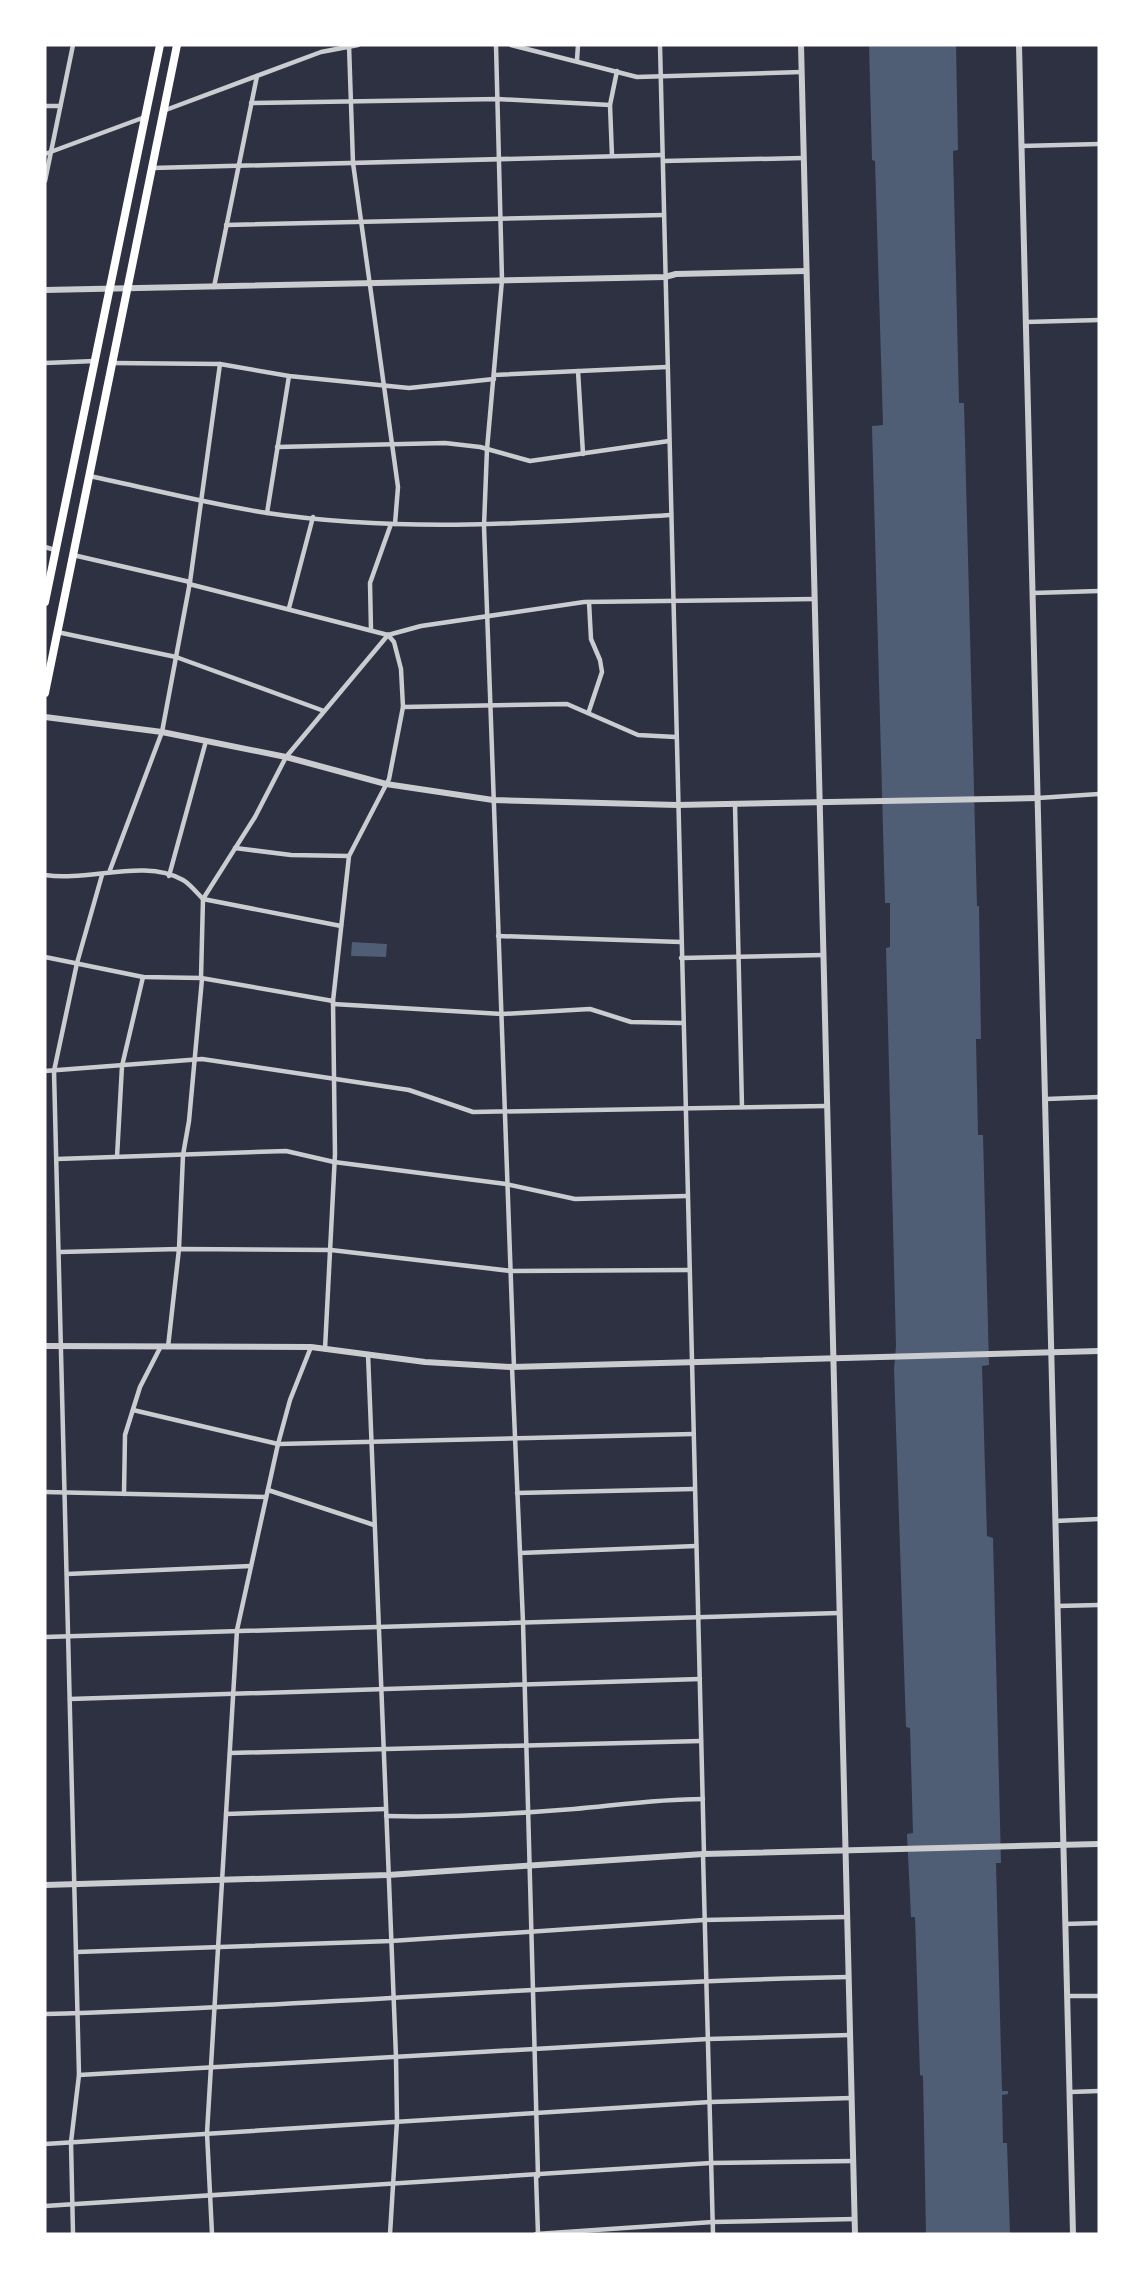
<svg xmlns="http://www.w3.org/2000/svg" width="1144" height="2279" font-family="Roboto,sans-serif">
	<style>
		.water { fill: #4f5d75 }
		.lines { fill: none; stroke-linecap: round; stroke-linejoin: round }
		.minor { stroke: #caccd0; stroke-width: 4.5 }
		.tertiary { stroke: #caccd0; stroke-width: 6 }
		.primary { stroke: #fff; stroke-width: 8 }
	</style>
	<rect width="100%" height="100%" fill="#2d3142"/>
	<g class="water">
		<polygon points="869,45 956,45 958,150 953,151 959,403 964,403 977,906 979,906 981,1039 976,1039 978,1135 983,1135 989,1365 982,1366 987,1536 993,1538 1001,1863 996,1863 1002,2091 1008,2091 1008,2094 1002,2095 1003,2143 1007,2143 1010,2234 926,2234 923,2076 920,2075 915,1917 911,1917 907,1834 913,1833 910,1728 906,1727 894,1369 896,1346 886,948 890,947 890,903 885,903 872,426 883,425 875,161 872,160"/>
		<polygon points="352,942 387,944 386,957 351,956"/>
	</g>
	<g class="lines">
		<g class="minor">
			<polyline points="349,45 353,163 398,487 395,524"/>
			<polyline points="496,45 502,280 487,449 484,526 514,1367"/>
			<polyline points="511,45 637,77 801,72"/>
			<polyline points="660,45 704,1854"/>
			<polyline points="577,60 578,45"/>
			<polyline points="251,103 498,99 610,105"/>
			<polyline points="45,106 60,106"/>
			<polyline points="163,111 321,52 358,45"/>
			<polyline points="1021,146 1099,144"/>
			<polyline points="45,154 145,117"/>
			<polyline points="612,156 610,105 617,71"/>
			<polyline points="663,161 803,158"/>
			<polyline points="152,168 662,155"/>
			<polyline points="45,181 73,45"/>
			<polyline points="226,225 664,215"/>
			<polyline points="214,287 257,76"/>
			<polyline points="1026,322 1099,320"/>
			<polyline points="45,363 95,361"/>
			<polyline points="112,363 220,364 289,376 409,388 494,379"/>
			<polyline points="578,371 583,454"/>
			<polyline points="494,375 667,367"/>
			<polyline points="277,447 445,443 480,447 530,461 669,441"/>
			<path d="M89 476C147 488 208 504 267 513 401 533 536 523 671 515"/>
			<polyline points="267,513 289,376"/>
			<polyline points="45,547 55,550"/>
			<polyline points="73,555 190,582"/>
			<polyline points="189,584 388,635 421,626 584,602 814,599"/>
			<polyline points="1033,593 1099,591"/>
			<polyline points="289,608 313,517"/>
			<polyline points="371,630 370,583 391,524"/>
			<polyline points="57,632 176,657 324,711"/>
			<polyline points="403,707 567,704 638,735 676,737"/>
			<polyline points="589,711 602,672 600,660 591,639 589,602"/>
			<polyline points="1038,798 1099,794"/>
			<polyline points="735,804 742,1107"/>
			<polyline points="235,848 291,855 349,856"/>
			<polyline points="110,870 162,732 190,582 220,364"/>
			<path d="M45 875C88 882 144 858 183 880 190 884 197 893 203 899L201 978"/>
			<polyline points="169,876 206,741"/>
			<polyline points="341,926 203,899 255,817 286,757 388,635"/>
			<polyline points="498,936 681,942"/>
			<polyline points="45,957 143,977 201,978 333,1001"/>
			<polyline points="681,958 824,955"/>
			<polyline points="333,1004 502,1014 590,1009 631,1022 683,1023"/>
			<polyline points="45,1071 202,1059 409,1090 473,1112 827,1106"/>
			<polyline points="1046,1099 1099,1097"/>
			<polyline points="117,1157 122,1066 143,977"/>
			<polyline points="57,1159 286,1151 334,1162 506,1184 575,1199 687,1196"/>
			<polyline points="60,1252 179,1249 331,1250 511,1271 689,1270"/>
			<polyline points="168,1347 179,1249 183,1155 189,1121 202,979"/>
			<polyline points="325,1349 335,1154 333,1001 349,856 389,779 403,707 401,669 394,642 388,635"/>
			<polyline points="368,1354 396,2057 397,2121 390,2234"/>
			<polyline points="512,1367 523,1622 538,2176"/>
			<polyline points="133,1410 278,1444 693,1434"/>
			<polyline points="268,1490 374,1525"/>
			<polyline points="45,1492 266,1497"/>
			<polyline points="517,1493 694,1489"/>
			<polyline points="124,1494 125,1435 140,1387 160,1348"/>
			<polyline points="1055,1521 1099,1519"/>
			<polyline points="520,1553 696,1546"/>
			<polyline points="67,1574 251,1566"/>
			<polyline points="1057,1606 1099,1605"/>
			<polyline points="45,1637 839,1613"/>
			<polyline points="70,1699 700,1679"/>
			<polyline points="230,1753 701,1741"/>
			<polyline points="226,1814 385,1809"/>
			<path d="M386 1816C448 1818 512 1814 574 1809 618 1805 659 1799 703 1799"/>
			<polyline points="703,1854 713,2234"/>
			<polyline points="1065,1924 1099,1923"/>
			<polyline points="77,1952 391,1941 704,1920 847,1917"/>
			<polyline points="1067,1996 1099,1996"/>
			<path d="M45 2014C313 2007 580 1982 848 1977"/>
			<polyline points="79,2075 708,2039 850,2035"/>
			<polyline points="1070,2092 1099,2091"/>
			<polyline points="45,2144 710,2102 852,2098"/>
			<polyline points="536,2176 538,2234"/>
			<polyline points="45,2206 711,2163 853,2161"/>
			<polyline points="73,2234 71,2142 79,2075 54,1071 77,963 102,875"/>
			<polyline points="212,2234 207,2133 237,1630 278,1444 290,1400 311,1347"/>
			<polyline points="536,2234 713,2222 855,2219"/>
		</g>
		<g class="tertiary">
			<polyline points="801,45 855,2234"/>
			<polyline points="1019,45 1073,2234"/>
			<polyline points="45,290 665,277 676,274 806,271"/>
			<polyline points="45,717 162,732 286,757 386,784 493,800 677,805 1038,798"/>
			<polyline points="45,1346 311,1347 425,1362 512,1367 1099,1351"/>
			<polyline points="45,1885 388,1875 703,1854 1099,1844"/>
		</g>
		<g class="primary">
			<polyline points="45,602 160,45"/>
			<polyline points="45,693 177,45"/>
		</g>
	</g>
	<rect width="1144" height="2279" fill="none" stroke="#ffffff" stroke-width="93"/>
</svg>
